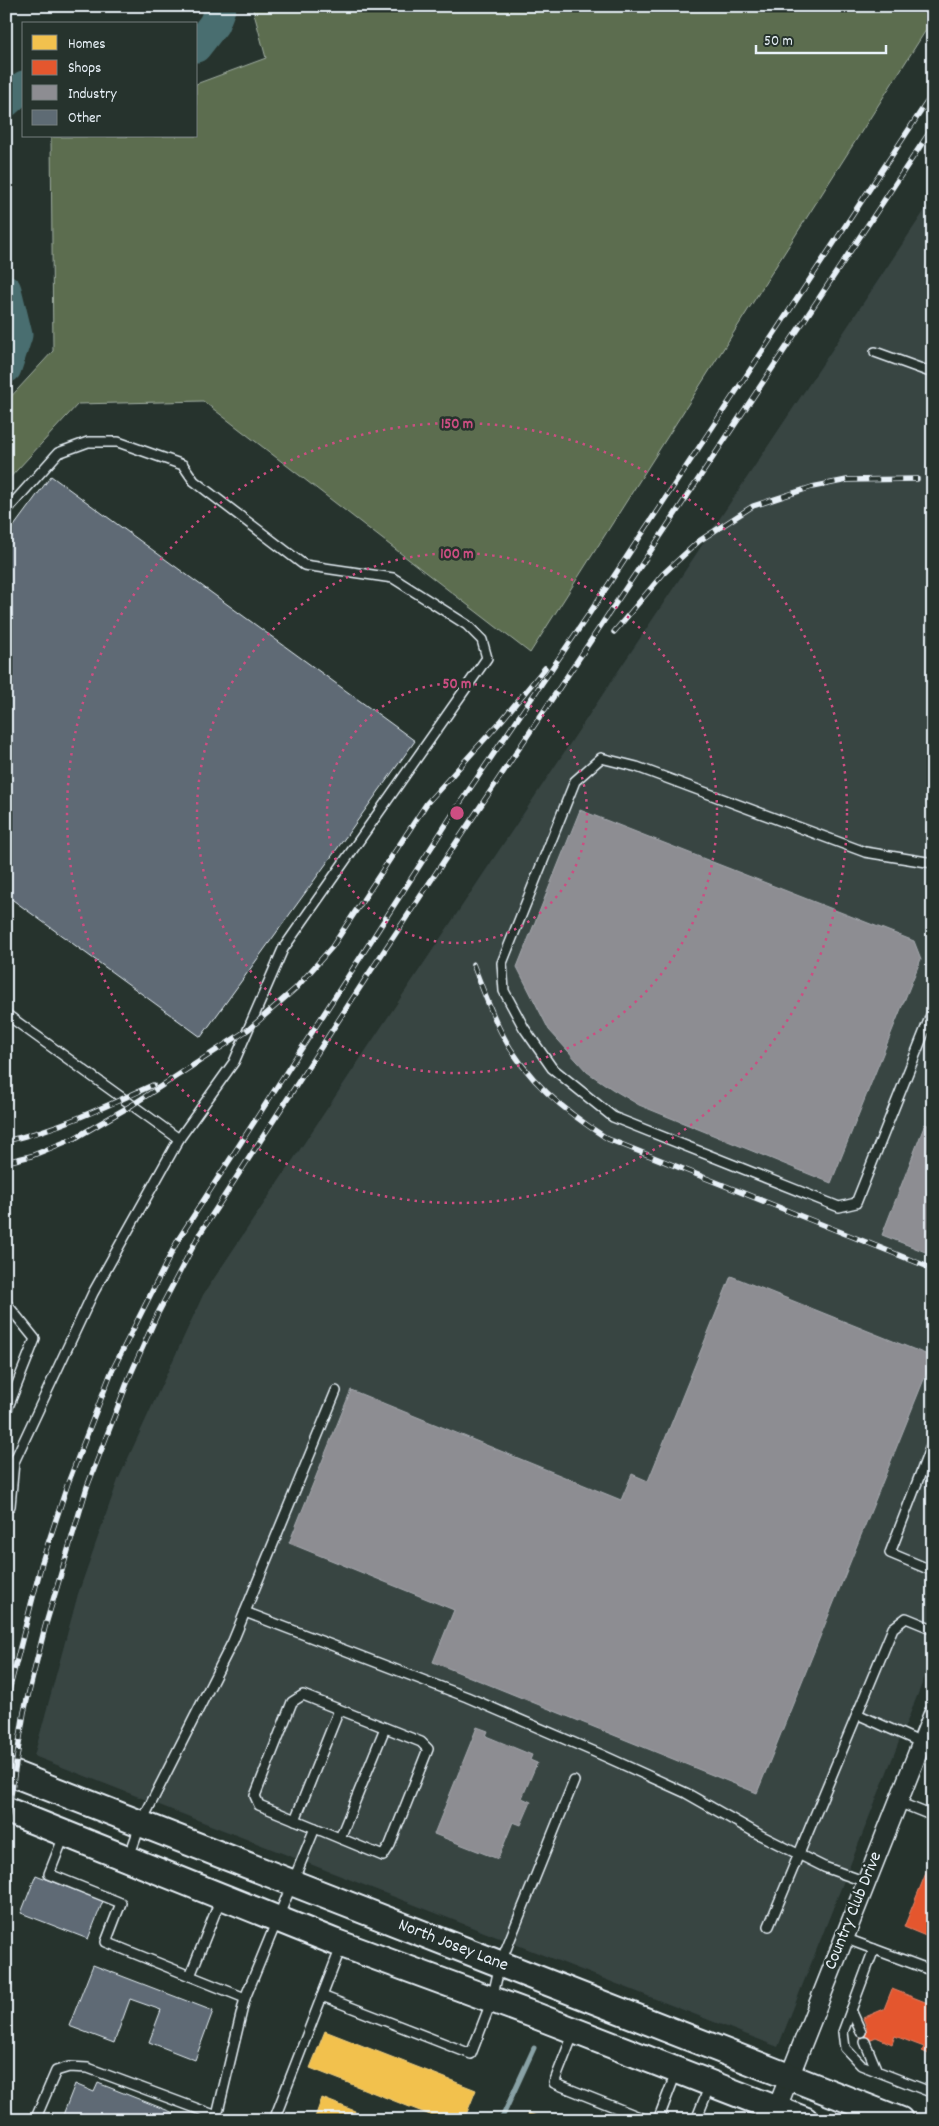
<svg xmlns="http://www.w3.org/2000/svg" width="939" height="2126" font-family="Dekko,sans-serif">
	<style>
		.built { fill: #374442 }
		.green { fill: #5c6d4f; stroke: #a2afa4 }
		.homes { fill: #f2c14e; stroke: #efcf81 }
		.shops { fill: #e4572e; stroke: #e5856b }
		.industry { fill: #8d8d92; stroke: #a8abb1 }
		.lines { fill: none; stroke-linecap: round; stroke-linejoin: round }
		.stream { stroke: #89a2a6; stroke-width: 5 }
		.river { stroke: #4a6e6f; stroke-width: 31 }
		.building { fill: #5e6b74; stroke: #e8f1f8 }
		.service-casing { stroke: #e8f1f8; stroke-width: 12 }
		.minor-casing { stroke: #e8f1f8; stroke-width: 21 }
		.secondary-casing { stroke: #e8f1f8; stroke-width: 29 }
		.service { stroke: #26332d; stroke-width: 9 }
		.minor { stroke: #26332d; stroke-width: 18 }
		.secondary { stroke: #26332d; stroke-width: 25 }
		.rail-casing { stroke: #e8f1f8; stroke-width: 5.5 }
		.rail { stroke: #26332d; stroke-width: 4; stroke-dasharray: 11; stroke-linecap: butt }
		.ring { fill: none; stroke: #cc4e82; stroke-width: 2.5; stroke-dasharray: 2.5 5 }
		.labels { text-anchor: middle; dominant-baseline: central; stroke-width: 5; stroke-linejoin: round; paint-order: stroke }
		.street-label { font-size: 18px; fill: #e8f1f8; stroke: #26332d }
		.centre { fill: #cc4e82; stroke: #26332d; stroke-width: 2.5 }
		.ring-label { font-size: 15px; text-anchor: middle; font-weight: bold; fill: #cc4e82; stroke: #26332d; stroke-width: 5; stroke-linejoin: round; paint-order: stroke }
	</style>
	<rect width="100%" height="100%" fill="#26332d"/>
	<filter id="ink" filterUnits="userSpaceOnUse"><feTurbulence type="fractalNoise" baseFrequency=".02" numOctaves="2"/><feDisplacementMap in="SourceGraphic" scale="10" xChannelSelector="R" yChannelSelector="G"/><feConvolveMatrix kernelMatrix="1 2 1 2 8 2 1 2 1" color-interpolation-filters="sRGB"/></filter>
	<g filter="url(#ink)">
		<polygon class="built" points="933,198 933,1656 778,2047 34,1756 78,1594 118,1480 203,1295"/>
		<polygon class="green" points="252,6 933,6 933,19 530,653 203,401 78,404 6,482 6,402 53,351 51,137 196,136 196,84 266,58"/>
		<g class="homes">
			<polygon points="325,2031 476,2090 464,2120 443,2120 310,2068"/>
			<polygon points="322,2098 355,2111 352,2120 314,2120"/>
			<polygon points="529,2113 546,2120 526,2120"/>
		</g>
		<g class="shops">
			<polygon points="933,1856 933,1939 904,1927"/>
			<polygon points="892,1989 933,2005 933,2056 922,2051 924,2047 895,2036 892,2044 876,2037 862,2043 858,2033 867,2028 863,2018 884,2009"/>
		</g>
		<g class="industry">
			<polygon points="580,810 914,941 921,959 831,1183 639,1105 612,1089 587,1072 549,1030 517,967"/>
			<polygon points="925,1124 933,1127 933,1255 882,1235"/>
			<polygon points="731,1276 933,1357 757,1793 433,1662 454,1610 289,1543 351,1390 621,1500 632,1474 648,1481"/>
			<polygon points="477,1727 488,1731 486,1736 532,1755 530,1760 537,1763 522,1798 531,1802 521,1825 513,1822 498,1859 434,1834"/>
		</g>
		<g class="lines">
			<polyline class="stream" points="501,2120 534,2048"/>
			<g class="river">
				<polyline points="196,47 214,24 221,6"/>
				<polyline points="6,102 24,86"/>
				<polyline points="6,290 17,335 6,368"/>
			</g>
		</g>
		<g class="building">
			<polygon points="51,476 415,741 201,1037 6,895 6,537"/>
			<polygon points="36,1875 103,1901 88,1939 21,1913"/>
			<polygon points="93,1965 213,2011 195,2060 149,2042 161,2010 130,1999 114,2043 69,2026"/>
			<polygon points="98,2083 174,2113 171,2120 61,2120 75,2084 94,2092"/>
		</g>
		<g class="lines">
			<defs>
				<g id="service">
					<polyline points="875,352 933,373"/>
					<polyline points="6,511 58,453 88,442 118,442 183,465 194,481 304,565 393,578 467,625 482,640 487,658 283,949 234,1062 179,1139"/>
					<polyline points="933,863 865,852 637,767 601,758 575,781 502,963 504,991 524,1028 552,1068 613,1117 839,1207 856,1203 933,1010"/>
					<polyline points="6,1014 179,1139 93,1293 14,1462"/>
					<polyline points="6,1303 35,1339 6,1412"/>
					<polyline points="933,1441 890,1553 933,1571"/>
					<polyline points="6,1474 14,1462 10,1506 6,1509"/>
					<polyline points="245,1612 467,1697 602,1755 686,1793 760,1835 824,1867 866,1882"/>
					<polygon points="303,1695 421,1742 428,1749 390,1845 383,1856 259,1805 255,1796 292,1702"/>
					<polyline points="857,1714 922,1743"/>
					<polyline points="898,1802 933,1816"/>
					<polyline points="295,1820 339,1710"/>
					<polyline points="64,1836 49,1874 121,1903 106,1942 190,1976 221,1898"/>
					<polyline points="340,1838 385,1728"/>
					<polyline points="129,1857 141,1823 233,1641 336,1391"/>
					<polyline points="769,1926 893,1628 906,1618 933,1629"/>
					<polyline points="844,1938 933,1971"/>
					<polyline points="874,1949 843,2032 845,2048 861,2065 933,2093"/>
					<polyline points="190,1976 245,1998"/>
					<polyline points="322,1996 471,2054 492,2000 500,1964 574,1781"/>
					<polyline points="851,2010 861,2032"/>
					<polyline points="574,2032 554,2083 647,2120"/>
					<polyline points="865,2042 877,2071"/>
					<polyline points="35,2120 56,2071 69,2067 88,2068 217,2116"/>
					<polyline points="216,2120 245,1998 315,1828"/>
					<polyline points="274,2120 341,1947"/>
					<polyline points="658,2120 676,2073"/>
					<polyline points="696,2120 710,2085"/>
				</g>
				<polyline id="minor" points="777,2108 933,1714"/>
				<g id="secondary">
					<path id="s1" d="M6 1771 900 2120"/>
					<polyline points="6,1810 335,1942 534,2015 805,2120"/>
				</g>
			</defs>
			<use href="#service" class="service-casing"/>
			<use href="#minor" class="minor-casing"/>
			<use href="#secondary" class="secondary-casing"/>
			<use href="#service" class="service"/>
			<use href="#minor" class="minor"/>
			<use href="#secondary" class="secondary"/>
			<defs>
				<g id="rail">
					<polyline points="614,632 663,574 699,541 753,506 812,487 847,480 917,479"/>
					<path d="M473 964C482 987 490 1010 501 1032 525 1079 564 1111 608 1139L931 1268"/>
					<path d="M6 1141C58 1129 105 1107 153 1085"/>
					<polyline points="6,1162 31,1156 75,1138 132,1105 249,1029 296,988 332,947 427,803 502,720 545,668"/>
					<polyline points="6,1702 42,1562 68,1483 111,1373 178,1240 458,806 589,614 933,93"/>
					<polyline points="6,1827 24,1712 45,1627 87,1487 129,1378 157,1315 199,1235 366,978 933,127"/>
				</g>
			</defs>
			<use href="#rail" class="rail-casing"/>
			<use href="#rail" class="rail"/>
		</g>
	</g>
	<g class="ring">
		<circle cx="457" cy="813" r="130"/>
		<circle cx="457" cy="813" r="260"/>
		<circle cx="457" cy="813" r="390"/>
	</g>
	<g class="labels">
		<g class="street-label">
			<text transform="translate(854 1911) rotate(-68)">Country Club Drive</text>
			<text stroke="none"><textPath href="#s1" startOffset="480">North Josey Lane</textPath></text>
		</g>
	</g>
	<circle cx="457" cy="813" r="8" class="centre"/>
	<g class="ring-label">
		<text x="457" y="428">150 m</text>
		<text x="457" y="558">100 m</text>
		<text x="457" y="688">50 m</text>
	</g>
	<rect width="939" height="2126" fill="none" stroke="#26332d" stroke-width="25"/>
	<rect x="12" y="12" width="914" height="2101" fill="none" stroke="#e8f1f8" stroke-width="2" filter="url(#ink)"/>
	<rect x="22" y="22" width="175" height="115" fill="#26332d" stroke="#747f7e"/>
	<rect x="32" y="35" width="25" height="15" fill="#f2c14e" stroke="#747f7e"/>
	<text x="68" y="48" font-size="15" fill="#e8f1f8">Homes</text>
	<rect x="32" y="60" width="25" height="15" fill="#e4572e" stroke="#747f7e"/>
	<text x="68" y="72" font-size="15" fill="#e8f1f8">Shops</text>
	<rect x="32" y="85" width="25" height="15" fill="#8d8d92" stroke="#747f7e"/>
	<text x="68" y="98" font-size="15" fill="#e8f1f8">Industry</text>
	<rect x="32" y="110" width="25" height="15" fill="#5e6b74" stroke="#747f7e"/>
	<text x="68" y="122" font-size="15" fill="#e8f1f8">Other</text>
	<path d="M756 45v8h130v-8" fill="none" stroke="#e8f1f8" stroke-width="2.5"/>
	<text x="764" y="45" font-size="15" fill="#e8f1f8" stroke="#26332d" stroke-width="4" paint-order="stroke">50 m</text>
</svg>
